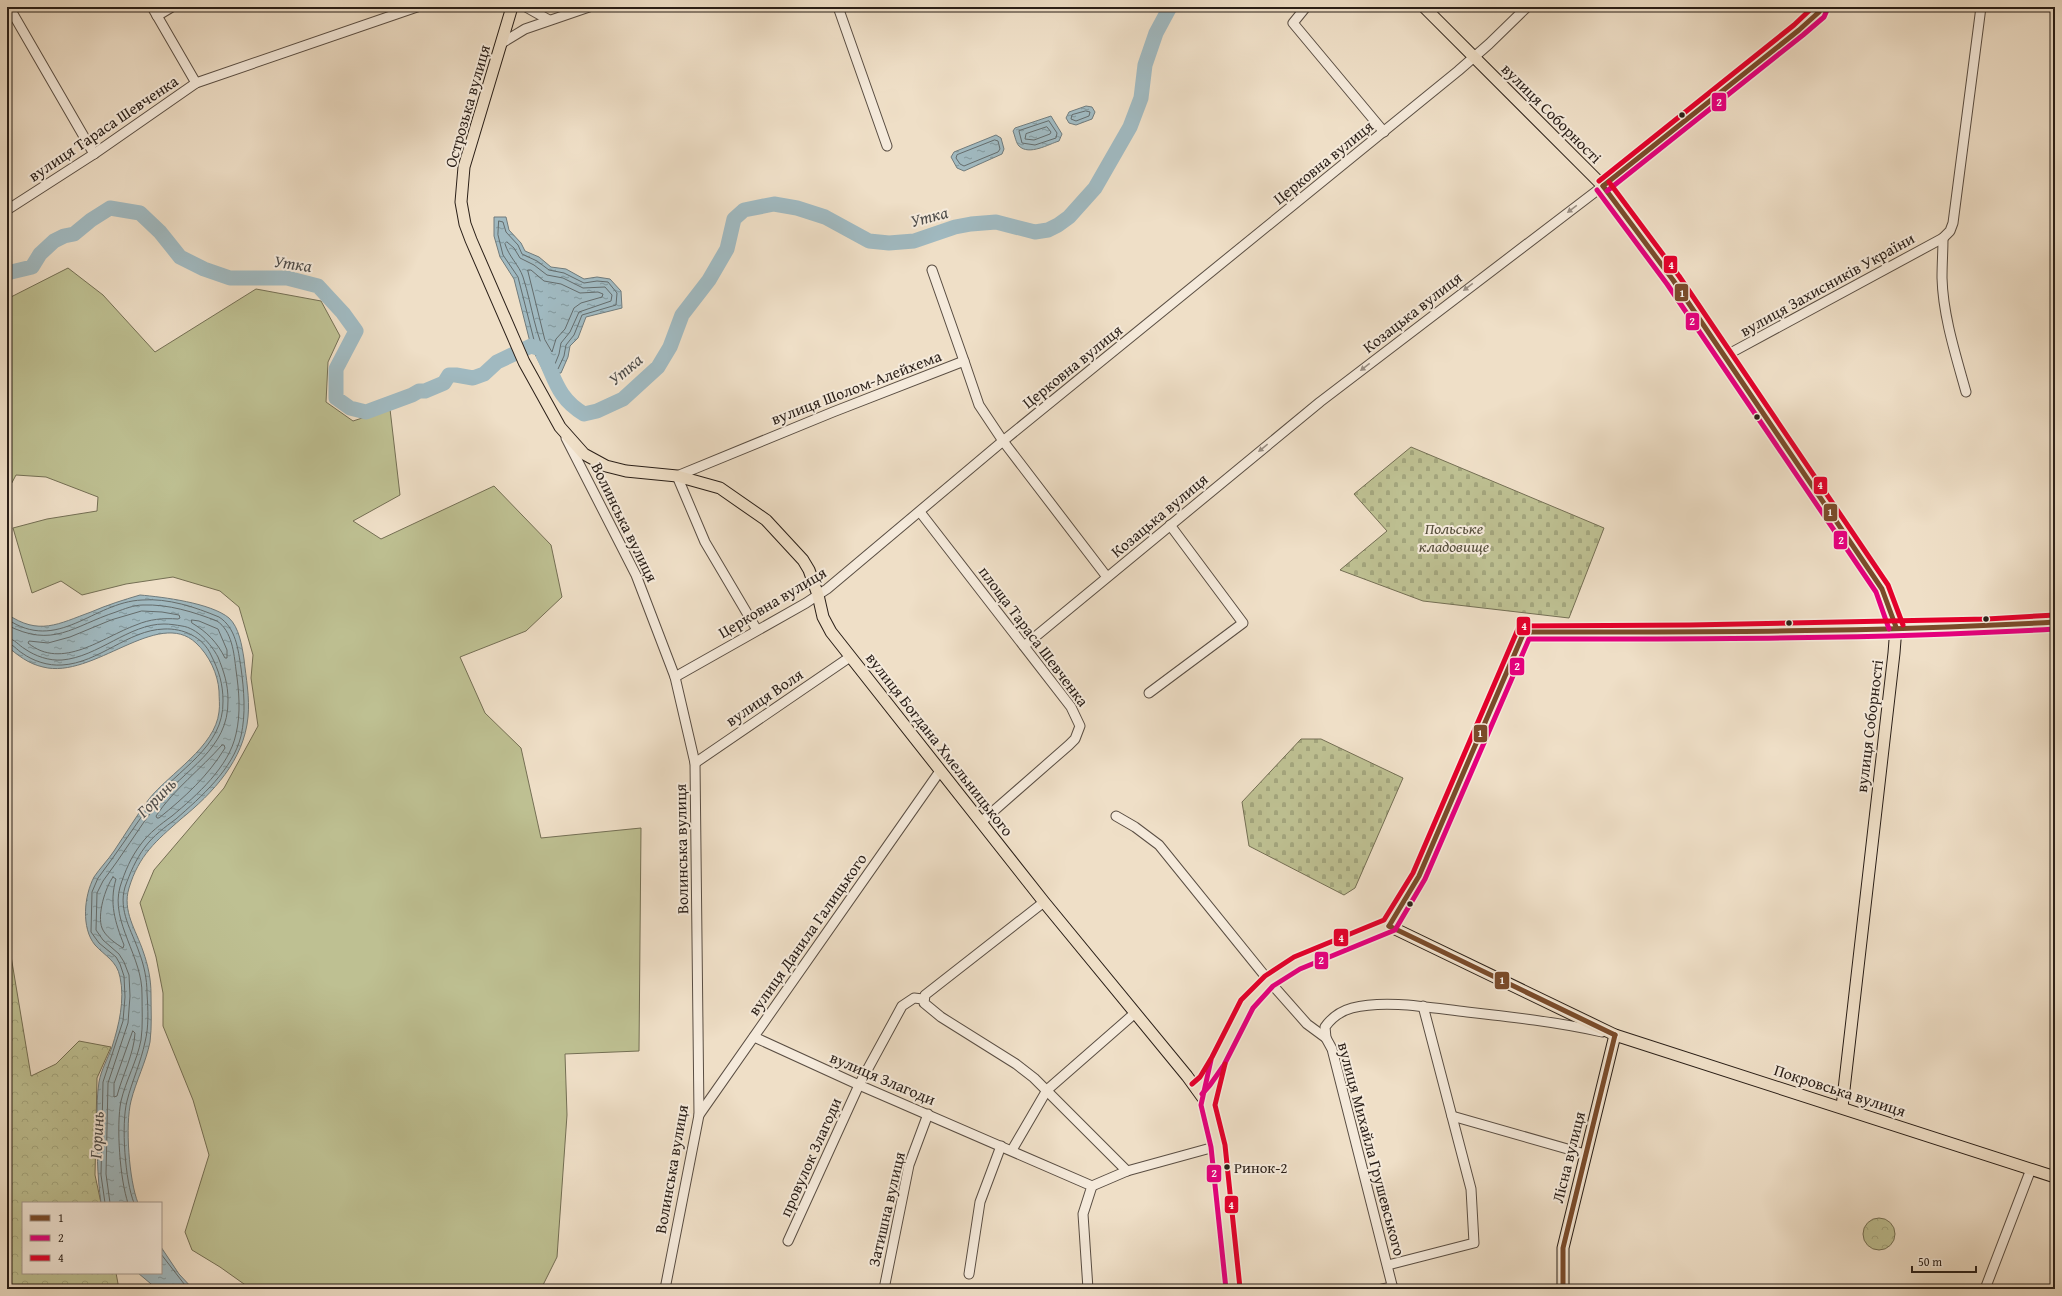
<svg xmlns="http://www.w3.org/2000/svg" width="2062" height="1296" font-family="'Gentium Book Plus',serif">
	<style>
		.green { fill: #bec092; stroke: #746f54 }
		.forest { fill: url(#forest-crowns); stroke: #746f54 }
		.cemetery { fill: url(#cemetery-stones); stroke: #746f54 }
		.water { fill: url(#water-ripples); stroke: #707b7c }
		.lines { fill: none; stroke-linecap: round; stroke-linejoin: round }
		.shore { stroke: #646c6c; stroke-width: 1 }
		.river { stroke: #a0b9c0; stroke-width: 15 }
		.minor-casing { stroke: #5a4e43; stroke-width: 11 }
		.major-casing { stroke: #291e17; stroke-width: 13 }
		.minor { stroke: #f5eadb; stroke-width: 9 }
		.major { stroke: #efdfc7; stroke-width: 11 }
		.bus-1-casing { stroke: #f5eadb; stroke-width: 8 }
		.bus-2-casing { stroke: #f5eadb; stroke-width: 8 }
		.bus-3-casing { stroke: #f5eadb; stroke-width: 8 }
		.bus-1 { stroke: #7a4b2a; stroke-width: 5 }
		.bus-2 { stroke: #e5007d; stroke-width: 5 }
		.bus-3 { stroke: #e4002b; stroke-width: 5 }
		.oneway { fill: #998e83 }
		.bus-dot { fill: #291e17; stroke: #f5eadb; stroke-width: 1.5 }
		.labels { text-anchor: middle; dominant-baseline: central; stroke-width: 4; stroke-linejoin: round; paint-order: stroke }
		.bus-label { font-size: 15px; fill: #291e17; stroke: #f5eadb; text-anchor: start }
		.street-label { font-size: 16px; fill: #291e17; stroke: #f5eadb }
		.park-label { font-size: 16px; font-style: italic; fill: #564f3c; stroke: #f5eadb }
		.water-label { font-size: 17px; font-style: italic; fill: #4d4c4a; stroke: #f5eadb }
		.line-badge { stroke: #f5eadb; stroke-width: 1.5 }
		.badge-label { font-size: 11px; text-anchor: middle; font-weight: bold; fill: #fff }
	</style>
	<defs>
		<pattern id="forest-crowns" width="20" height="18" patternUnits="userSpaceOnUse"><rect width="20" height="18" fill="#bec092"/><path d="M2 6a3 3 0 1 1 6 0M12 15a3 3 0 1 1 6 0" fill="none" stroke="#a3a57d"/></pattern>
		<pattern id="cemetery-stones" width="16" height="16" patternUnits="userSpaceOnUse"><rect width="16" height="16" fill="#bec092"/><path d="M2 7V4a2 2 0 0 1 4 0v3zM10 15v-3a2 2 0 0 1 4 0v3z" fill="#a3a57d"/></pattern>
		<pattern id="water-ripples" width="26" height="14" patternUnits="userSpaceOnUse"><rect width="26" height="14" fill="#a0b9c0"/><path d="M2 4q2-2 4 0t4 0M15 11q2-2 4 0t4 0" fill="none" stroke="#82969b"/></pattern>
	</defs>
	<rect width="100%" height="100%" fill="#efdfc7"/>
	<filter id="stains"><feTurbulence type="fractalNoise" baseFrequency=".005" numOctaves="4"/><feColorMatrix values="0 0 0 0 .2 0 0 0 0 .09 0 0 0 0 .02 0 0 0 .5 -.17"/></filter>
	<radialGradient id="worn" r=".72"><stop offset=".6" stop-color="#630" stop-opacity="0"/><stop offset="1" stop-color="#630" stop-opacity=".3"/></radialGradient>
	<polygon class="green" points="68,268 103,295 155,352 256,289 321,301 340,336 328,362 326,402 353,421 390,409 400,495 353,521 381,539 494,486 551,545 562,597 526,631 460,657 485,713 521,748 541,838 641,828 639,1051 565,1054 567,1115 557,1257 541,1289 251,1289 220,1267 192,1250 185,1232 209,1155 193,1100 163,1026 163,993 156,957 140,903 154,870 224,788 258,726 251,678 253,655 239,607 220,591 173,577 126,584 82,595 61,581 32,593 13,528 47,519 97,511 98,497 46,477 16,475 7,492 7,299"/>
	<g class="forest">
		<polygon points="7,932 31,1076 56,1064 79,1041 111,1047 97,1078 95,1175 101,1203 23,1203 23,1273 116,1273 119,1289 7,1289"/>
		<circle cx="1879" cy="1234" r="16"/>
	</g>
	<g class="cemetery">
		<polygon points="1411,447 1604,528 1569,618 1423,601 1340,570 1387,531 1354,494"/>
		<polygon points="1301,739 1321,739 1403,778 1355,888 1344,895 1249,846 1242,802"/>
	</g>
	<g class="water">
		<polygon points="1086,106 1092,107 1095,112 1092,119 1076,125 1069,123 1066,118 1069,112"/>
		<path d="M1051 116 1062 134 1059 141C1049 144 1029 156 1019 146 1016 143 1015 136 1013 131L1015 128Z"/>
		<polygon points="996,135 1001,138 1004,149 1002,154 964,171 957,168 951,157 954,152"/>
		<polygon points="494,217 506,217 509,230 521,243 525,251 539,257 551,267 566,269 584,279 597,277 610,279 621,291 622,308 586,317 578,338 570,346 568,357 561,373 545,374 531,346 514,279 500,257 494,236"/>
		<path d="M140 595C163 597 211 603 229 618 239 627 242 646 244 659 246 678 250 698 248 717 244 760 213 793 181 819 156 841 139 855 129 888 122 911 136 930 143 951 148 965 151 979 151 994 151 1009 152 1027 150 1042 146 1062 136 1081 131 1101 125 1125 129 1180 138 1203H101C97 1175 97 1148 97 1120 97 1107 97 1094 99 1082 101 1070 108 1058 112 1047 119 1025 125 1000 120 977 117 961 105 956 95 945 81 928 84 896 94 877 100 868 108 860 114 851 126 833 137 815 149 799 170 773 215 747 219 712 220 705 219 698 219 691 218 674 209 655 196 643 158 607 93 680 43 667 29 664 17 655 7 646V614C39 636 58 624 91 612 107 605 123 600 140 595Z"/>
		<polygon points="161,1247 179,1274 193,1289 157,1289 138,1273 161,1273"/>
	</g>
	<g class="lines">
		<g class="shore">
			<polygon points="1086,111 1090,112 1089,116 1076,121 1071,119 1072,115"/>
			<polygon points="1049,121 1057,133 1056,138 1035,145 1022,143 1019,131"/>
			<polygon points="1047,127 1051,132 1050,134 1034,140 1025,139 1026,134"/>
			<polygon points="995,140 998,141 1000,149 998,152 964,166 960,164 956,158 957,155"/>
			<polygon points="499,221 503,222 506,232 518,245 522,254 537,261 549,270 564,273 584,283 597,281 608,282 617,293 616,305 582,315 574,335 566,345 564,356 558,369 547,369 535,344 518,277 503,255 498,235"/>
			<path d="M507 242 514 248 520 258 534 265 547 275 563 278 583 288 605 287 612 295 611 301 579 312 570 332 561 343 559 354 555 364 550 363C534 334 533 308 523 277 519 265 509 257 505 244Z"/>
			<polygon points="528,270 531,270 544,281 561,284 580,293 598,292 603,294 602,297 581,303 574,308 565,329 556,339 552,352 545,340"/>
			<path d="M142 611 162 612 179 615 180 618 178 619C163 618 150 619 136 625 103 637 62 671 28 643L29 641 48 643 70 637 111 620Z"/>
			<path d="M7 619C58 654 93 602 142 600 168 598 195 607 219 617 236 628 238 649 241 668 244 690 246 714 241 736 233 769 201 797 176 819 165 827 153 836 145 847 136 859 130 873 125 887 118 911 132 931 139 952 144 965 147 979 147 993 148 1009 149 1027 145 1042 141 1062 132 1081 127 1101 121 1124 125 1181 134 1203"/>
			<path d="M192 620 199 621 218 629 227 650V658H225C217 642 207 632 192 623Z"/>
			<path d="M7 625C53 649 73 626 116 612 124 609 134 605 143 605 168 604 194 612 217 621 232 631 234 653 236 670 239 691 241 713 236 734 229 767 197 795 172 816 161 824 149 833 141 844 131 857 125 871 120 887 110 922 143 957 142 995 142 1010 143 1026 141 1040 137 1061 126 1080 121 1101 116 1126 120 1180 128 1203"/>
			<path d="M7 638C15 639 18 645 25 649 35 656 49 661 62 660 98 657 129 624 164 624 170 624 176 625 182 626 197 628 211 644 218 657 224 672 228 684 228 700 229 750 184 769 157 804 138 829 122 856 103 881L97 893 96 930 103 940 119 954 124 962 129 975 130 996 128 1023 108 1083 106 1174 110 1203"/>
			<path d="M7 643C13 644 17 650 22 653 33 661 48 666 62 665 99 663 128 630 164 629 183 628 203 637 211 655 219 671 223 684 223 701 224 748 177 769 152 802 134 827 117 853 98 878L92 892 91 932 99 943 116 957 120 964 124 976 125 997 123 1021 103 1082 101 1175 105 1203"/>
			<path d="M222 745H224L225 748C208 776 185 797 159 818H157L156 816C174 789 201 769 222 745Z"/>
			<path d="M113 877 116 879C109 903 115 922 124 945L123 948C116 944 105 936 102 928 97 915 105 888 113 877Z"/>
			<path d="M133 1031 135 1033C134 1054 122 1076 117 1096L114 1097V1084Z"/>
			<polyline points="161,1254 188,1289"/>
		</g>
		<path class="river" d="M7 273 32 267 40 254 54 241 64 236 74 234 91 220 110 208 140 213 160 232 180 257 204 269 230 278H287L318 286 343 313 356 331 336 369V398L350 408 366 412 412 395 419 391H425L444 383 449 375H456L473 378 484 374 497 362 531 346 540 349C555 375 555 397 584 414L597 411 623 399 658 367 670 347 682 315 709 280 727 249 734 219 744 210 774 204 797 208 825 217 869 241 889 243 914 241 955 227 971 224 996 222 1035 232 1048 230 1058 225 1069 217 1095 188 1130 127 1141 98 1145 65 1156 33 1170 7"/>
		<defs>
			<g id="minor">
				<polyline points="9,7 94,154"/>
				<polyline points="152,7 196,83"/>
				<polyline points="526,7 549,20"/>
				<polyline points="838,7 887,146"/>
				<polyline points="1306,7 1293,23 1384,132"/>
				<polyline points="157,16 172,7"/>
				<polyline points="502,43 525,29 589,7"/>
				<polyline points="7,210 94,154 196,83 417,7"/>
				<path d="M1943 238C1943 251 1942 264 1942 278 1943 316 1956 356 1966 392"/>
				<polyline points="932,270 964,361"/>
				<polyline points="1725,356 1943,238 1950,231 1953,223 1981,7"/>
				<polyline points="566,438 636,575 675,677 695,763 699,1115 665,1289"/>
				<polyline points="920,512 1071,707 1080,726 1075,739 1069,745 981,822"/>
				<polyline points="757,630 705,542 677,476 833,412 964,361 979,405 1003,441 1107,577"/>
				<polyline points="1024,646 1320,402 1603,186 1799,30 1819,12 1821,7"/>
				<polyline points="675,677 806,603 827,589 1003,441 1458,71 1489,44 1527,7"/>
				<polyline points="1149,693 1243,623 1170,525"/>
				<polyline points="695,763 850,657"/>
				<polyline points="1116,816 1135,827 1159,845 1269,981 1307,1024 1326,1038 1332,1049 1393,1289"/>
				<polyline points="1044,902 925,995 924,1003 941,1017 1016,1064 1034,1078 1127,1171"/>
				<polyline points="1389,926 1419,876 1524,632 1690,632 1987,626 2055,622"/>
				<polyline points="754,1037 859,1085 1092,1186 1083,1214 1088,1289"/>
				<path d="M1326 1038 1325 1027C1332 1017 1341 1011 1352 1008 1386 999 1432 1008 1467 1012 1512 1017 1557 1022 1602 1032"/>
				<polyline points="699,1115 940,771"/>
				<polyline points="1452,1116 1585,1154"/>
				<polyline points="1012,1150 1047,1090 1135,1013"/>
				<polyline points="1092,1186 1127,1171 1218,1146"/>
				<polyline points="788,1241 859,1085 902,1006 914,998 923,999"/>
				<polyline points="1388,1265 1474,1243 1471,1189 1423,1006"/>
				<polyline points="969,1274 980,1202 1001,1146"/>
				<polyline points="884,1289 909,1165 928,1114"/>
				<polyline points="1382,1289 1393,1287"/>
				<polyline points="1985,1289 2031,1169"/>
			</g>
			<g id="major">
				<polyline points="512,7 464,167 461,202 465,224 471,240 524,362 560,427 584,454 606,466 626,471 677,476 720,488 766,520 803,560 809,570 818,595 823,617 831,632 1044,902 1187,1076 1208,1105 1218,1146 1233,1289"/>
				<polyline points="1424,7 1603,186 1673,280 1882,589 1896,627 1894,653 1842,1107"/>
				<path d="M1197 1089C1221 1067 1228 1032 1247 1005 1277 961 1341 945 1389 926L1615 1035 2055 1177"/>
				<polyline points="1208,1105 1216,1069"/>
				<polyline points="1563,1289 1563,1248 1615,1035"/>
			</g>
		</defs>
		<use href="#minor" class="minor-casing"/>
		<use href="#major" class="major-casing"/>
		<use href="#minor" class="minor"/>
		<use href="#major" class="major"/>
		<defs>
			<g id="bus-1">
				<polyline points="1603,186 1673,280 1882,589 1896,627"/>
				<polyline points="1603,186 1799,30 1819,12 1821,7"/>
				<path d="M1389 926 1419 876 1524 632C1701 632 1878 632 2055 622"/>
				<polyline points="1389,926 1615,1035"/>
				<polyline points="1563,1289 1563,1248 1615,1035"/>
			</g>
			<g id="bus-2">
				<polyline points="1597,190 1667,284 1876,592 1889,629"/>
				<polyline points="1607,191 1803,35 1824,17 1827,10"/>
				<polyline points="1211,1060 1201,1105 1211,1147 1226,1289"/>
				<path d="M1202 1094 1210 1085 1224 1065 1253 1008 1273 986 1300 969 1395 930 1425 879 1529 639C1704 639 1880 639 2055 629"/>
			</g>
			<g id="bus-3">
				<polyline points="1599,181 1794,25 1813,7"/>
				<polyline points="1609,182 1679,276 1888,585 1903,625"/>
				<polyline points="1225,1064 1215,1105 1225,1145 1240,1288"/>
				<polyline points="1192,1084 1200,1077 1212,1057 1241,1000 1265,976 1294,957 1384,920 1413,873 1518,629 1521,626 1690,625 1987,619 2055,615"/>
			</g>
		</defs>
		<use href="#bus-1" class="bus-1-casing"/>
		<use href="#bus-2" class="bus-2-casing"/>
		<use href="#bus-3" class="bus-3-casing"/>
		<use href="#bus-1" class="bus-1"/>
		<use href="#bus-2" class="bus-2"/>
		<use href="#bus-3" class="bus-3"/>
	</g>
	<defs><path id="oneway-solid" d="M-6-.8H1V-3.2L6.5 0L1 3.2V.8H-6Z"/></defs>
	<g class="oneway">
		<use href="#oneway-solid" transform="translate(1572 209) rotate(143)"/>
		<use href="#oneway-solid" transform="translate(1468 287) rotate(143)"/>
		<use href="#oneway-solid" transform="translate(1365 367) rotate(142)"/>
		<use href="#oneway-solid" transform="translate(1263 448) rotate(141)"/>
	</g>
	<g class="bus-dot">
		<circle cx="1682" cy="115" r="3.5"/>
		<circle cx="1757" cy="417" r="3.5"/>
		<circle cx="1986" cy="619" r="3.5"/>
		<circle cx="1789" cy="623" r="3.5"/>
		<circle cx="1410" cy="904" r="3.5"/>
		<circle cx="1227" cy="1167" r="3.5"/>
	</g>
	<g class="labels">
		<g class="bus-label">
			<text x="1234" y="1167">Ринок-2</text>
		</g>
		<g class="street-label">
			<text transform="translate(467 106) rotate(-74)">Острозька вулиця</text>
			<text transform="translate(1552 113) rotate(45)">вулиця Соборності</text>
			<text transform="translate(103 128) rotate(-34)">вулиця Тараса Шевченка</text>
			<text transform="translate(1323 162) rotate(-39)">Церковна вулиця</text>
			<text transform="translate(1827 284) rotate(-29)">вулиця Захисників України</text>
			<text transform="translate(1412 312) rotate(-38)">Козацька вулиця</text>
			<text transform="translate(1072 366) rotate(-39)">Церковна вулиця</text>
			<text transform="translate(856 387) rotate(-21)">вулиця Шолом-Алейхема</text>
			<text transform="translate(1159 515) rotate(-40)">Козацька вулиця</text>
			<text transform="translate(625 522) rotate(64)">Волинська вулиця</text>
			<text transform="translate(772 602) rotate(-31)">Церковна вулиця</text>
			<text transform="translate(1034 636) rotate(53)">площа Тараса Шевченка</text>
			<text transform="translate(764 697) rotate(-34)">вулиця Воля</text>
			<text transform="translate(1869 726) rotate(-83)">вулиця Соборності</text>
			<text transform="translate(940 744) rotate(52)">вулиця Богдана Хмельницького</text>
			<text transform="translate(681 849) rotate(-91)">Волинська вулиця</text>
			<text transform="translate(807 934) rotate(-55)">вулиця Данила Галицького</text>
			<text transform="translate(883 1078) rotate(23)">вулиця Злагоди</text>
			<text transform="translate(1840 1090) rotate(18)">Покровська вулиця</text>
			<text transform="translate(1372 1149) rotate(75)">вулиця Михайла Грушевського</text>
			<text transform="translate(810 1157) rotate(-66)">провулок Злагоди</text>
			<text transform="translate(1568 1157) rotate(-76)">Лісна вулиця</text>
			<text transform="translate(671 1169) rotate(-80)">Волинська вулиця</text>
			<text transform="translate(886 1209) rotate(-77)">Затишна вулиця</text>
		</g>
		<g class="park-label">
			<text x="1454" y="528">Польське<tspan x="1454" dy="18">кладовище</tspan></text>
		</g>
		<g class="water-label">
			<text transform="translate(929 216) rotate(-15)">Утка</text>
			<text transform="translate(293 263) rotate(8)">Утка</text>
			<text transform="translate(625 369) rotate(-40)">Утка</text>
			<text transform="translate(156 797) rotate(-45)">Горинь</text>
			<text transform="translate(96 1135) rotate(-87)">Горинь</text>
		</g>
	</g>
	<g class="line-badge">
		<rect x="1711" y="92" width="16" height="20" rx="4" fill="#e5007d"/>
		<rect x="1663" y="255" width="15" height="19" rx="4" fill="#e4002b"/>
		<rect x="1674" y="283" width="15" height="19" rx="4" fill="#7a4b2a"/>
		<rect x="1685" y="312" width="15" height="19" rx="4" fill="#e5007d"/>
		<rect x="1813" y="476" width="15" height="19" rx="4" fill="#e4002b"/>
		<rect x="1823" y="503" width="15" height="19" rx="4" fill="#7a4b2a"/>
		<rect x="1833" y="530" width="15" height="20" rx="4" fill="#e5007d"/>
		<rect x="1516" y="616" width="15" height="20" rx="4" fill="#e4002b"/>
		<rect x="1509" y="657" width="16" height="19" rx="4" fill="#e5007d"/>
		<rect x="1473" y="724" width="15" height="19" rx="4" fill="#7a4b2a"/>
		<rect x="1333" y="928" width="16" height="19" rx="4" fill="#e4002b"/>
		<rect x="1314" y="951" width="15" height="19" rx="4" fill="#e5007d"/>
		<rect x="1494" y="971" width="16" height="19" rx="4" fill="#7a4b2a"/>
		<rect x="1206" y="1164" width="16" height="19" rx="4" fill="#e5007d"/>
		<rect x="1224" y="1195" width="15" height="19" rx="4" fill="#e4002b"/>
	</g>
	<g class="badge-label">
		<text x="1719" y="106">2</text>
		<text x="1671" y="269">4</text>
		<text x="1682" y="297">1</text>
		<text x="1692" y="325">2</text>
		<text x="1820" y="489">4</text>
		<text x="1830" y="516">1</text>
		<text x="1841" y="544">2</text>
		<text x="1524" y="630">4</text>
		<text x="1517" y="670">2</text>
		<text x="1480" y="737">1</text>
		<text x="1341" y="942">4</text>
		<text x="1321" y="964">2</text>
		<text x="1502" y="984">1</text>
		<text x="1214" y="1177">2</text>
		<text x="1231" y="1209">4</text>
	</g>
	<rect width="2062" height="1296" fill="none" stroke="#efdfc7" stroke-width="24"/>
	<rect x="8" y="8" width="2046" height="1280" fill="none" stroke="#291e17" stroke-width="2"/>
	<rect x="12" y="12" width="2038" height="1272" fill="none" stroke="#291e17"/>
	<rect x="22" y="1202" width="140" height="72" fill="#f5eadb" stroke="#a3988d"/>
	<rect x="30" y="1215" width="20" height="6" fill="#7a4b2a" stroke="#a3988d"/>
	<text x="58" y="1222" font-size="12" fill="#291e17">1</text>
	<rect x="30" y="1235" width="20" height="6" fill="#e5007d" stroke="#a3988d"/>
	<text x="58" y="1242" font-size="12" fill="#291e17">2</text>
	<rect x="30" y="1255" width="20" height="6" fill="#e4002b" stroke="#a3988d"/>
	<text x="58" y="1262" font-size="12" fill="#291e17">4</text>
	<path d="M1912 1266v6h64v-6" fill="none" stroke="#291e17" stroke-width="2"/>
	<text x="1918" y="1266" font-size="12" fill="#291e17" stroke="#f5eadb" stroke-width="3" paint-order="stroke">50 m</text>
	<rect width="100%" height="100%" filter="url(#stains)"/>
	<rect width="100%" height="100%" fill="url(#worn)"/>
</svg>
